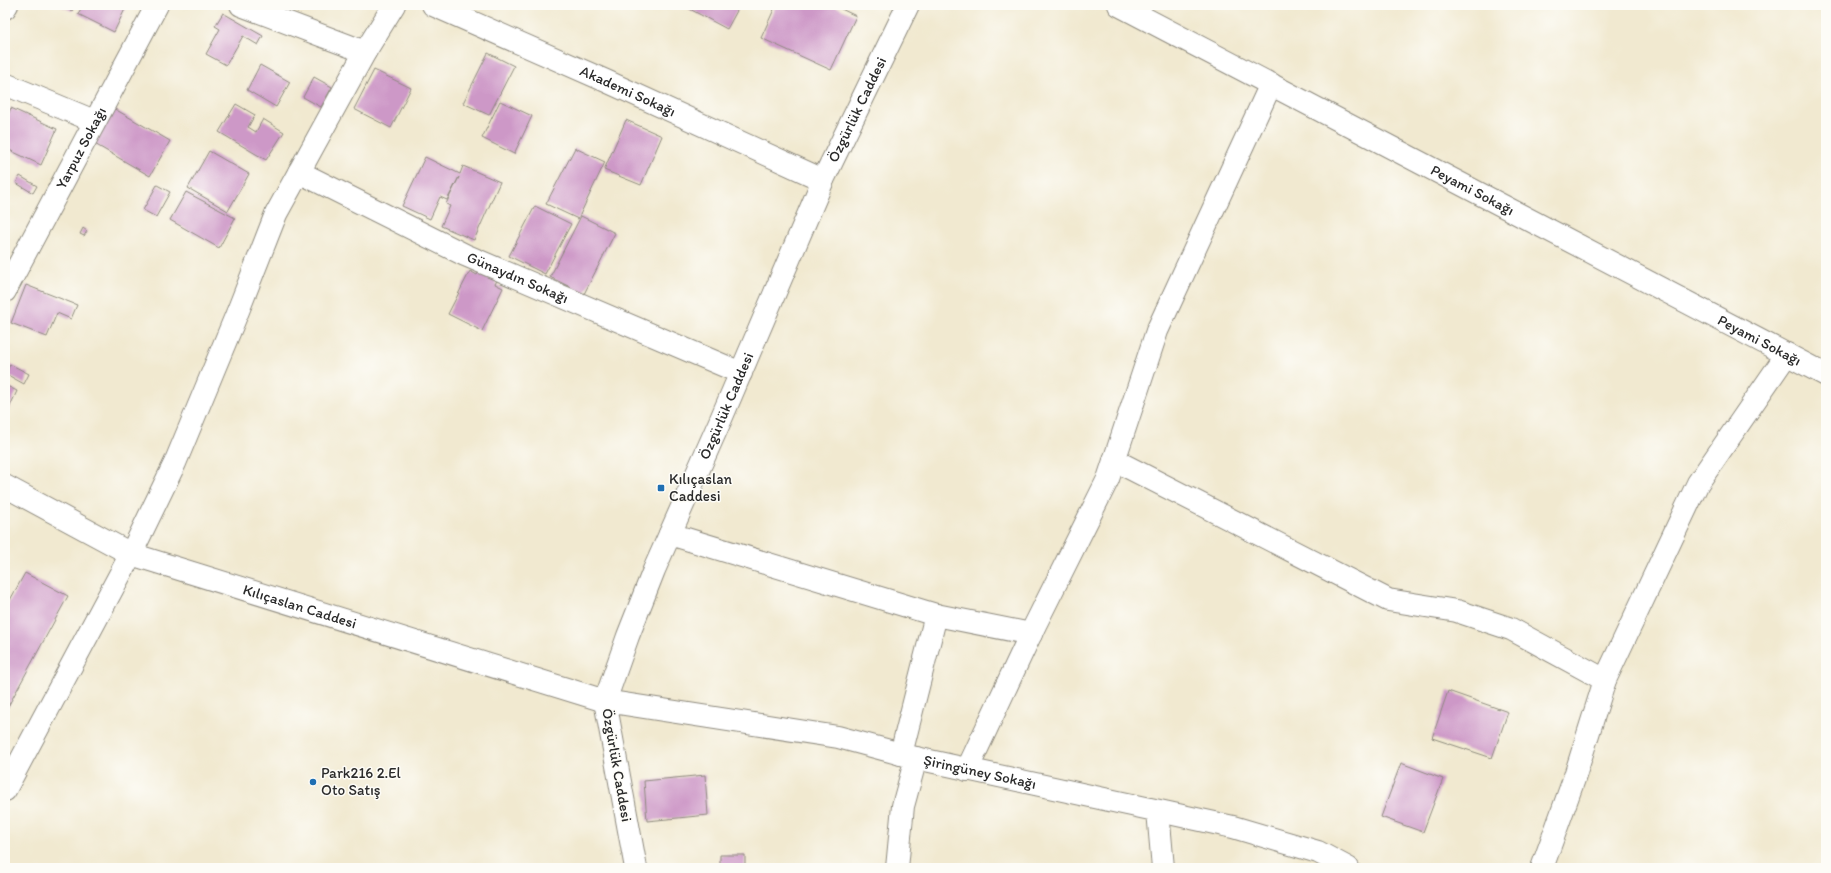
<svg xmlns="http://www.w3.org/2000/svg" width="1831" height="873" font-family="Itim,sans-serif">
	<style>
		.building { fill: #cd98c7 }
		.lines { fill: none; stroke-linecap: round; stroke-linejoin: round }
		.street-casing { stroke: #8e8a7e; stroke-width: 24 }
		.secondary-casing { stroke: #8e8a7e; stroke-width: 24 }
		.street { stroke: #fff; stroke-width: 22 }
		.secondary { stroke: #fff; stroke-width: 22 }
		.poi-dot { fill: #1f6fb2; stroke: #fdfcf7; stroke-width: 1.5 }
		.labels { text-anchor: middle; dominant-baseline: central; stroke-width: 3; stroke-linejoin: round; paint-order: stroke }
		.street-label { font-size: 15px; fill: #2b2b2b; stroke: #fdfcf7 }
		.poi-label { font-size: 15px; fill: #2b2b2b; stroke: #fdfcf7; text-anchor: start }
	</style>
	<rect width="100%" height="100%" fill="#fdfcf7"/>
	<filter id="ink" filterUnits="userSpaceOnUse"><feTurbulence type="fractalNoise" baseFrequency=".025" numOctaves="2"/><feDisplacementMap in="SourceGraphic" scale="8" xChannelSelector="R" yChannelSelector="G"/><feConvolveMatrix kernelMatrix="1 2 1 2 8 2 1 2 1" color-interpolation-filters="sRGB"/></filter>
	<filter id="wash" filterUnits="userSpaceOnUse"><feTurbulence type="fractalNoise" baseFrequency=".012" numOctaves="4" result="noise"/><feDisplacementMap in="SourceGraphic" scale="16" xChannelSelector="R" yChannelSelector="G"/><feGaussianBlur stdDeviation="0.9" result="paint"/><feColorMatrix in="noise" values="0 0 0 0 0 0 0 0 0 0 0 0 0 0 0 0 0 1.4 0 .05"/><feComposite in="paint" operator="in"/></filter>
	<g filter="url(#wash)">
		<rect width="100%" height="100%" fill="#f1e9d0"/>
		<g id="blocks">
			<g class="building">
				<polygon points="59,5 75,5 72,11"/>
				<polygon points="83,5 127,5 114,32 78,14"/>
				<polygon points="687,5 730,5 738,9 727,29 686,7"/>
				<polygon points="776,5 833,5 856,16 831,70 761,38"/>
				<polygon points="223,13 263,36 258,45 243,36 226,65 206,54 220,29 215,26"/>
				<polygon points="488,53 514,66 489,115 463,103"/>
				<polygon points="260,65 290,82 276,107 247,90"/>
				<polygon points="374,70 411,88 391,128 354,109"/>
				<polygon points="314,77 332,87 321,107 303,97"/>
				<polygon points="500,101 532,116 514,154 482,138"/>
				<polygon points="236,104 255,115 248,127 256,132 263,119 284,132 266,160 219,132"/>
				<polygon points="11,108 57,129 41,165 5,148 5,121"/>
				<polygon points="113,108 170,141 150,176 93,143"/>
				<polygon points="626,120 662,136 641,185 604,170"/>
				<polygon points="575,148 605,162 578,219 546,204"/>
				<polygon points="209,151 249,174 228,211 188,188"/>
				<polygon points="425,157 460,174 463,166 500,182 474,240 441,226 450,206 446,204 459,177 447,200 440,197 430,219 402,206"/>
				<polygon points="20,176 37,186 33,193 16,183"/>
				<polygon points="157,185 170,192 156,217 143,210"/>
				<polygon points="186,192 235,218 219,248 170,220"/>
				<polygon points="535,206 571,224 545,274 509,256"/>
				<polygon points="581,216 615,233 584,294 550,277"/>
				<polygon points="83,228 87,231 84,236 80,234"/>
				<polygon points="480,270 498,279 495,284 503,288 482,331 448,314 470,271 477,275"/>
				<polygon points="26,285 77,305 71,319 57,313 47,337 11,323"/>
				<polygon points="10,364 29,374 24,384 6,374"/>
				<polygon points="5,385 17,391 5,417"/>
				<polygon points="25,573 68,596 5,712 5,609"/>
				<polygon points="1448,691 1508,712 1492,758 1432,738"/>
				<polygon points="1401,763 1443,779 1423,832 1381,817"/>
				<polygon points="705,775 708,815 647,821 644,781"/>
				<polygon points="720,855 745,855 745,867 666,868 666,866 720,867"/>
			</g>
		</g>
	</g>
	<g filter="url(#ink)">
		<use href="#blocks" fill-opacity="0" stroke="#8e8a7e" stroke-width="1"/>
		<g class="lines">
			<defs>
				<g id="street">
					<polyline points="241,5 365,52"/>
					<path id="s1" d="M433 5 606 81 823 180"/>
					<path id="s2" d="M1119 5 1826 375"/>
					<polyline points="5,8 7,5"/>
					<polyline points="5,84 94,121"/>
					<path id="s3" d="M299 172 465 255 741 373"/>
					<path id="s4" d="M5 291 157 5"/>
					<polyline points="1114,460 1388,600 1457,611 1511,629 1605,680 1574,779 1542,868"/>
					<polyline points="670,534 936,615 1031,634"/>
					<polyline points="1605,680 1698,483 1787,354"/>
					<path id="s5" d="M605 701 838 737 916 758 1233 827 1318 852 1348 868"/>
					<polyline points="901,754 936,615"/>
					<polyline points="967,770 1035,625 1108,479 1157,331 1271,84"/>
					<polyline points="5,790 131,554 175,463 238,311 276,214 365,52 394,5"/>
					<polyline points="1158,811 1163,868"/>
					<polyline points="897,868 903,806 916,758"/>
				</g>
				<g id="secondary">
					<path id="s6" d="M5 486 131 554 605 701"/>
					<path id="s7" d="M636 868 605 701 628 636 654 570 721 419 823 180 908 5"/>
				</g>
			</defs>
			<use href="#street" class="street-casing"/>
			<use href="#secondary" class="secondary-casing"/>
			<use href="#street" class="street"/>
			<use href="#secondary" class="secondary"/>
		</g>
	</g>
	<g class="poi-dot">
		<rect x="657" y="484" width="8" height="8" rx="2"/>
		<circle cx="313" cy="782" r="4"/>
	</g>
	<g class="labels">
		<g class="street-label">
			<text stroke="none"><textPath href="#s1" startOffset="213">Akademi Sokağı</textPath></text>
			<text stroke="none"><textPath href="#s7" startOffset="813">Özgürlük Caddesi</textPath></text>
			<text stroke="none"><textPath href="#s4" startOffset="162">Yarpuz Sokağı</textPath></text>
			<text stroke="none"><textPath href="#s2" startOffset="399">Peyami Sokağı</textPath></text>
			<text stroke="none"><textPath href="#s3" startOffset="243">Günaydın Sokağı</textPath></text>
			<text stroke="none"><textPath href="#s2" startOffset="723">Peyami Sokağı</textPath></text>
			<text stroke="none"><textPath href="#s7" startOffset="489">Özgürlük Caddesi</textPath></text>
			<text stroke="none"><textPath href="#s6" startOffset="320">Kılıçaslan Caddesi</textPath></text>
			<text transform="translate(617 765) rotate(80)">Özgürlük Caddesi</text>
			<text stroke="none"><textPath href="#s5" startOffset="382">Şiringüney Sokağı</textPath></text>
		</g>
		<g class="poi-label">
			<text x="669" y="479">Kılıçaslan<tspan x="669" dy="17">Caddesi</tspan></text>
			<text x="321" y="773">Park216 2.El<tspan x="321" dy="17">Oto Satış</tspan></text>
		</g>
	</g>
	<rect width="1831" height="873" fill="none" stroke="#fdfcf7" stroke-width="20"/>
</svg>
